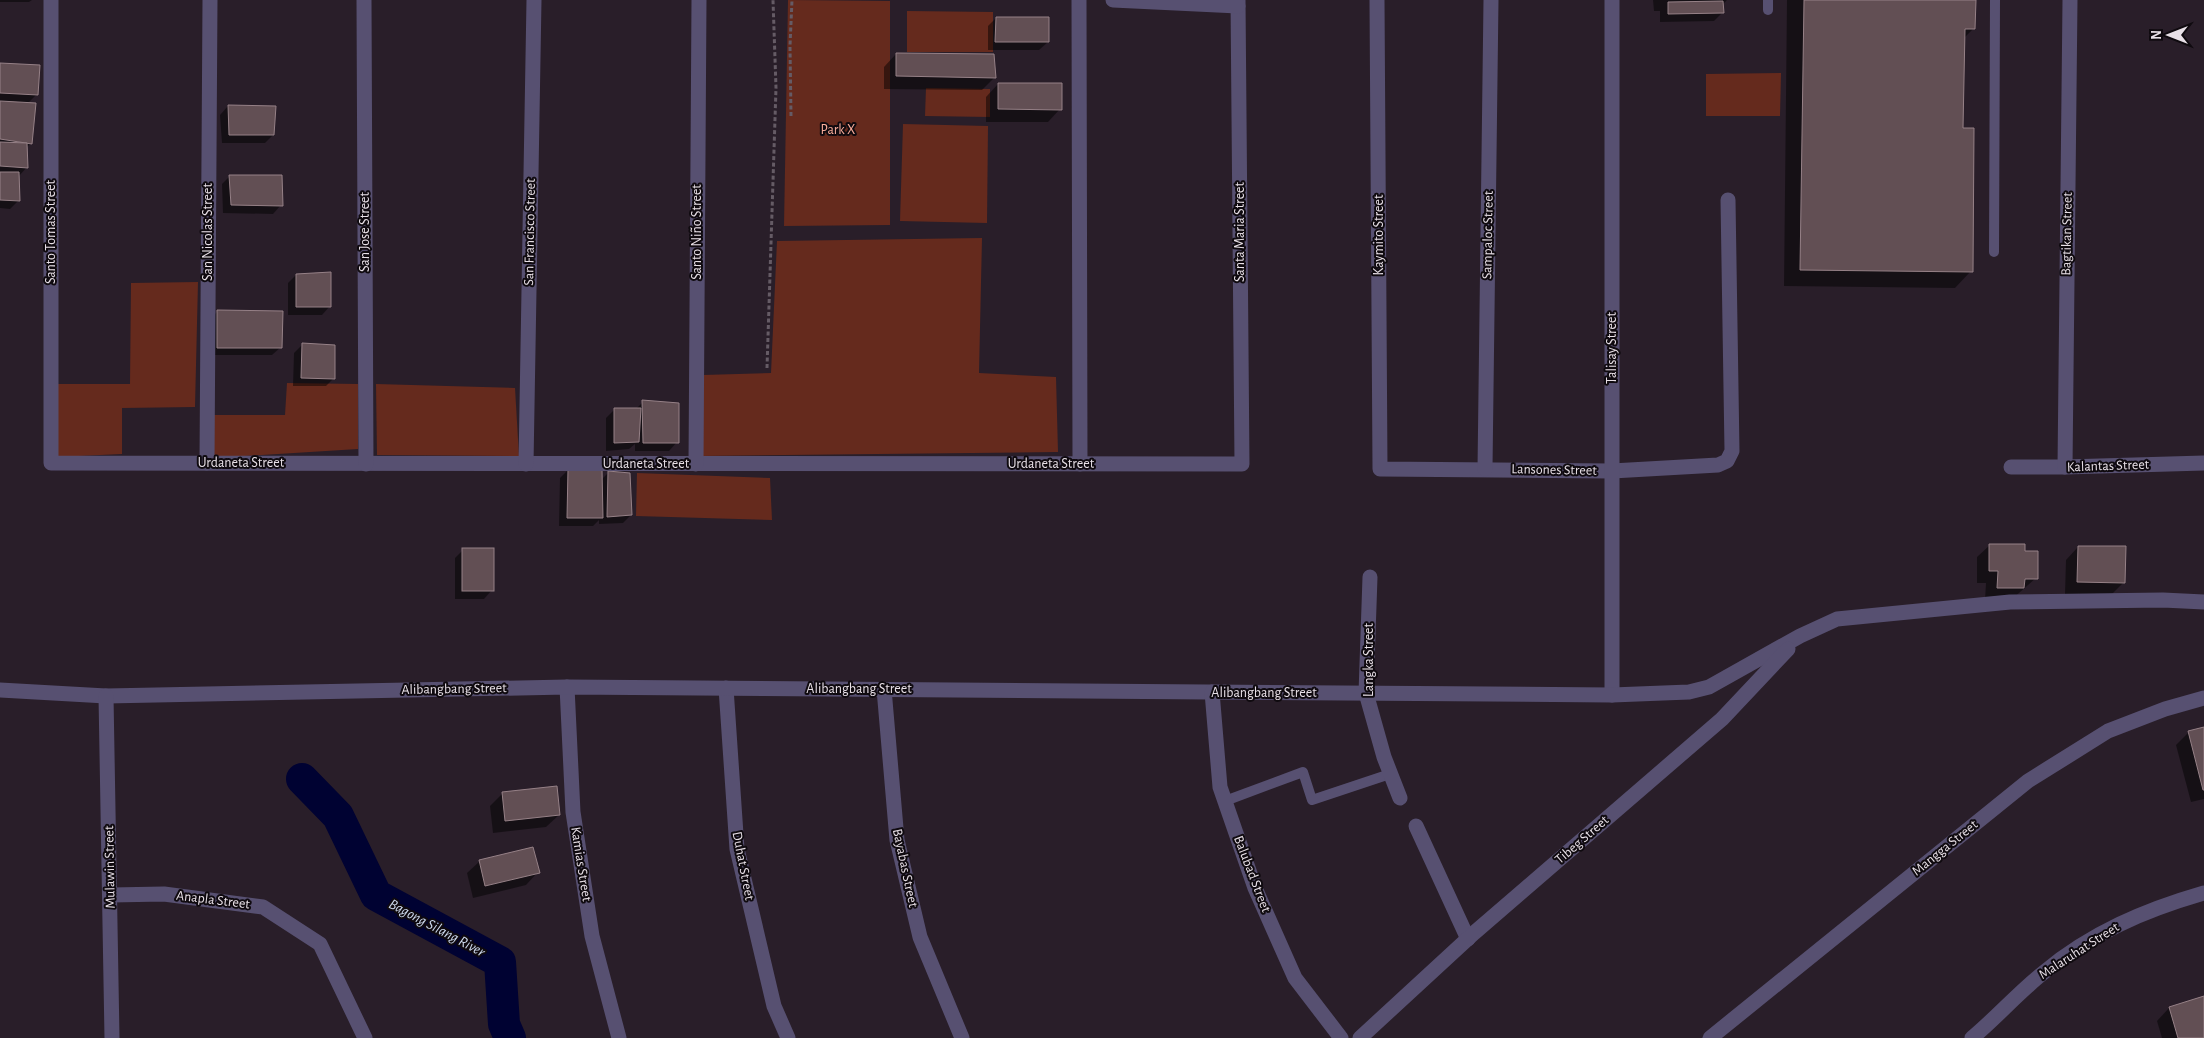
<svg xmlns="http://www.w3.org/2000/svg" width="2204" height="1038" font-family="'Alegreya Sans',sans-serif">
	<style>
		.green { fill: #652a1d }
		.shadow { fill: #0007 }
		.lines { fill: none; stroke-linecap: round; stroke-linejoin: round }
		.river { stroke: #000232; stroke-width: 32 }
		.building { fill: #624f54; stroke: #968187 }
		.path { stroke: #655b65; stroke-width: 3; stroke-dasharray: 4 2.5; stroke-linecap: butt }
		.lane { stroke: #575071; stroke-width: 10 }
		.street { stroke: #575071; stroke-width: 15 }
		.labels { text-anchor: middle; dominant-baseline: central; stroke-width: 4; stroke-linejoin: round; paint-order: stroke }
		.park-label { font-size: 14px; fill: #f7ad9b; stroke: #0f0a0f }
		.street-label { font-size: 14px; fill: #e8e0e7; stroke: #0f0a0f }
		.water-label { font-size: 15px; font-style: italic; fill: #cdd9ed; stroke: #0f0a0f }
	</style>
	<rect width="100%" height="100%" fill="#291e29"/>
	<g class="green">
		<polygon points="788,0 890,1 890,225 784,226"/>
		<polygon points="907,11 993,12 993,52 907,52"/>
		<polygon points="1781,73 1780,116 1706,116 1706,74"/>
		<polygon points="926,88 990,89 990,117 925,116"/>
		<polygon points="903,124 988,126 987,223 900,221"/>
		<polygon points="982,238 979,373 1056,377 1058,452 701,456 703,375 771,373 777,241"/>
		<polygon points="198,282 195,407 122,408 122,454 57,457 58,384 130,384 131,283"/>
		<polygon points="287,383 358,384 358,449 213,458 214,415 285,415"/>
		<polygon points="376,384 515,388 519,456 377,455"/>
		<polygon points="637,473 770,478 772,520 636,516"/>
	</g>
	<g class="shadow">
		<polygon points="0,0 32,0 29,2 0,2"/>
		<polygon points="1653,0 1727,0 1722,5 1722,13 1714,21 1660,22 1660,11 1654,11"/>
		<polygon points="1787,0 1974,0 1974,28 1963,39 1962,129 1971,271 1955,288 1784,286"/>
		<polygon points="996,18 1048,42 1039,50 988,50 988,26"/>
		<polygon points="896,54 994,78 982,90 884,89 884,67"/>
		<polygon points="0,64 37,94 27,104 31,143 26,148 27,167 19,176 19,200 10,209 0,208"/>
		<polygon points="998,84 1060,109 1048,122 986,122 986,97"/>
		<polygon points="228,106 273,135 265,143 222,143 220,115"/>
		<polygon points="230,176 281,205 273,214 223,213 222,184"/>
		<polygon points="296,275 330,306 322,315 288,315 288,283"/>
		<polygon points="218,311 281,347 272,355 210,355 210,319"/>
		<polygon points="302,345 334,378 326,386 293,386 294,353"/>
		<polygon points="643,402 677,442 669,451 635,451 635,444 629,449 606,451 606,418 614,410 635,410"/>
		<polygon points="568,470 601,480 608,473 631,515 623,523 599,524 599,520 593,526 559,526 560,478"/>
		<polygon points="1990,545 2024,552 2036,578 2011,600 1985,600 1986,583 1977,583 1977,557"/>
		<polygon points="2078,547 2124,582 2111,595 2065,594 2066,560"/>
		<polygon points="463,550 492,590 484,599 455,599 455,558"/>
		<polygon points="2204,728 2204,799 2191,802 2176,745 2189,732"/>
		<polygon points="503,793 559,815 546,827 493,833 490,806"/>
		<polygon points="480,861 538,872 526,885 473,898 467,873"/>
		<polygon points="2204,998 2204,1038 2162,1038 2157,1021 2169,1008"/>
	</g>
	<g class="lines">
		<polyline class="river" points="302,779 338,816 376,895 500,962 504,1024 510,1038"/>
	</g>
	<g class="building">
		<polygon points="1804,0 1976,0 1975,29 1965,29 1963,128 1974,128 1973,272 1800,270"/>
		<polygon points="1723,1 1724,13 1668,14 1668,2"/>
		<polygon points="996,17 1049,17 1049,42 995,42"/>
		<polygon points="896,53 994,54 996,78 896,76"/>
		<polygon points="0,63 40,65 38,95 0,93"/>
		<polygon points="998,83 1062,83 1062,110 998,109"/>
		<polygon points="0,101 36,103 32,144 0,139"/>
		<polygon points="228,105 276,106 274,135 229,135"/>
		<polygon points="0,142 27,143 28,168 0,166"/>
		<polygon points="0,172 19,172 20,201 0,200"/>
		<polygon points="229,175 282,175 283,206 231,205"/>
		<polygon points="331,272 331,307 296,307 296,274"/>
		<polygon points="217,310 283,311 282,348 217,348"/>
		<polygon points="302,343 335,345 335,379 301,378"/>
		<polygon points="642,400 679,403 679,443 643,443"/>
		<polygon points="614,408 641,408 639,442 614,443"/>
		<polygon points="568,469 602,469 603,518 567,518"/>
		<polygon points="608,471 630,473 632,515 607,517"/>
		<polygon points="1989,544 2025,544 2025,551 2038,551 2038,579 2025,579 2024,588 1997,588 1998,571 1989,571"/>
		<polygon points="2078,546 2126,546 2125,583 2077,582"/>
		<rect x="462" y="548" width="32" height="43"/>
		<polygon points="2204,727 2204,790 2203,790 2188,731"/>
		<polygon points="557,786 560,815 505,821 502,792"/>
		<polygon points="533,847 540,873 485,886 479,860"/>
		<polygon points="2204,996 2204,1038 2178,1038 2169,1007"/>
	</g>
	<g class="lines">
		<g class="path">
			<polyline points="791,116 790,46 792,0"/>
			<polyline points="767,368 776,88 773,0"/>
		</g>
		<g class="lane">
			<polyline points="1768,10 1768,0"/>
			<polyline points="1994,252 1995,0"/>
			<polyline points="1225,801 1303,772 1312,800 1390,774"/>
		</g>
		<g class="street">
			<polyline points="51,0 51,463 1242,464 1238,0"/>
			<polyline points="364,0 366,464"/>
			<polyline points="1079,0 1080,464"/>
			<polyline points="1113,0 1238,6"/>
			<polyline points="1377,0 1380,469 1612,471 1718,465 1727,461 1732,451 1728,200"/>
			<polyline points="1612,0 1612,695"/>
			<polyline points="207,463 210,0"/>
			<polyline points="526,464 534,0"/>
			<polyline points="696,464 699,0"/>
			<polyline points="2011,467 2065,467 2204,463"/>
			<polyline points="2065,467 2070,0"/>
			<polyline points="1485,469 1491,0"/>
			<polyline points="1370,577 1366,693 1384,757 1400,798"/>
			<polyline points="567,687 573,812 592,936 619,1038"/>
			<polyline points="726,688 737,849 774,1006 788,1038"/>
			<polyline points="884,689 897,840 920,937 962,1038"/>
			<polyline points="0,690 106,696 567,687 1612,695 1689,692 1709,687 1800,636 1837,619 2010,602 2163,600 2204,602"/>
			<polyline points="1212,692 1220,787 1255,888 1295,978 1341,1038"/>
			<polyline points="106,696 112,1038"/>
			<polyline points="1416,826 1468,939"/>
			<polyline points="111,895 164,894 263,907 320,944 365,1038"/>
			<polyline points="1360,1038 1474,933 1722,719 1788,649"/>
			<polyline points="1710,1038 2028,781 2108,731 2165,709 2204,698"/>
			<path d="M1972 1038C1997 1017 2018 993 2043 973 2091 933 2145 910 2204 893"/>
		</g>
	</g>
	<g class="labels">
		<g class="park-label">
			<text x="838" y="130">Park X</text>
		</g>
		<g class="street-label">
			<text transform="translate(51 232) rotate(-90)">Santo Tomas Street</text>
			<text transform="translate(208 232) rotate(-90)">San Nicolas Street</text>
			<text transform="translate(365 232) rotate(-90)">San Jose Street</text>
			<text transform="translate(530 232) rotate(-89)">San Francisco Street</text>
			<text transform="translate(697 232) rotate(-90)">Santo Niño Street</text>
			<text transform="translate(1240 232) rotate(-90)">Santa Maria Street</text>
			<text transform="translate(2067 234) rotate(-89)">Bagtikan Street</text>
			<text transform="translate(1379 235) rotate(-90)">Kaymito Street</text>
			<text transform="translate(1488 235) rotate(-89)">Sampaloc Street</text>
			<text transform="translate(1612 348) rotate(-90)">Talisay Street</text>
			<text x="241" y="463">Urdaneta Street</text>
			<text x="646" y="464">Urdaneta Street</text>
			<text x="1051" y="464">Urdaneta Street</text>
			<text transform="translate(2108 466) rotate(-2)">Kalantas Street</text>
			<text transform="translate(1554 470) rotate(1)">Lansones Street</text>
			<text transform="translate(1369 660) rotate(-90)">Langka Street</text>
			<text transform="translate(454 689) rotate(-1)">Alibangbang Street</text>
			<text x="859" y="689">Alibangbang Street</text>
			<text x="1264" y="693">Alibangbang Street</text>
			<text transform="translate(1582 840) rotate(-41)">Tibeg Street</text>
			<text transform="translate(1945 848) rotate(-39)">Mangga Street</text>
			<text transform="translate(581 864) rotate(81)">Kamias Street</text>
			<text transform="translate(743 866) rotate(79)">Duhat Street</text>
			<text transform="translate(110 867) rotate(-91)">Mulawin Street</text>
			<text transform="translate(905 868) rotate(78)">Bayabas Street</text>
			<text transform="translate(1252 874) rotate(69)">Balubad Street</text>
			<text transform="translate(213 900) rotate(7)">Anapla Street</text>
			<text transform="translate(2079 951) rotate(-33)">Malaruhat Street</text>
		</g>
		<g class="water-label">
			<text transform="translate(437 928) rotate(28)">Bagong Silang River</text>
		</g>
	</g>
	<g transform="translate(2169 35) rotate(270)" stroke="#0f0a0f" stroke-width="4" paint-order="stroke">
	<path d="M0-4L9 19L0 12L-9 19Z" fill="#e8e0e7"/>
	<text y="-8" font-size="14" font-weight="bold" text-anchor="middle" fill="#e8e0e7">N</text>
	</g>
</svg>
